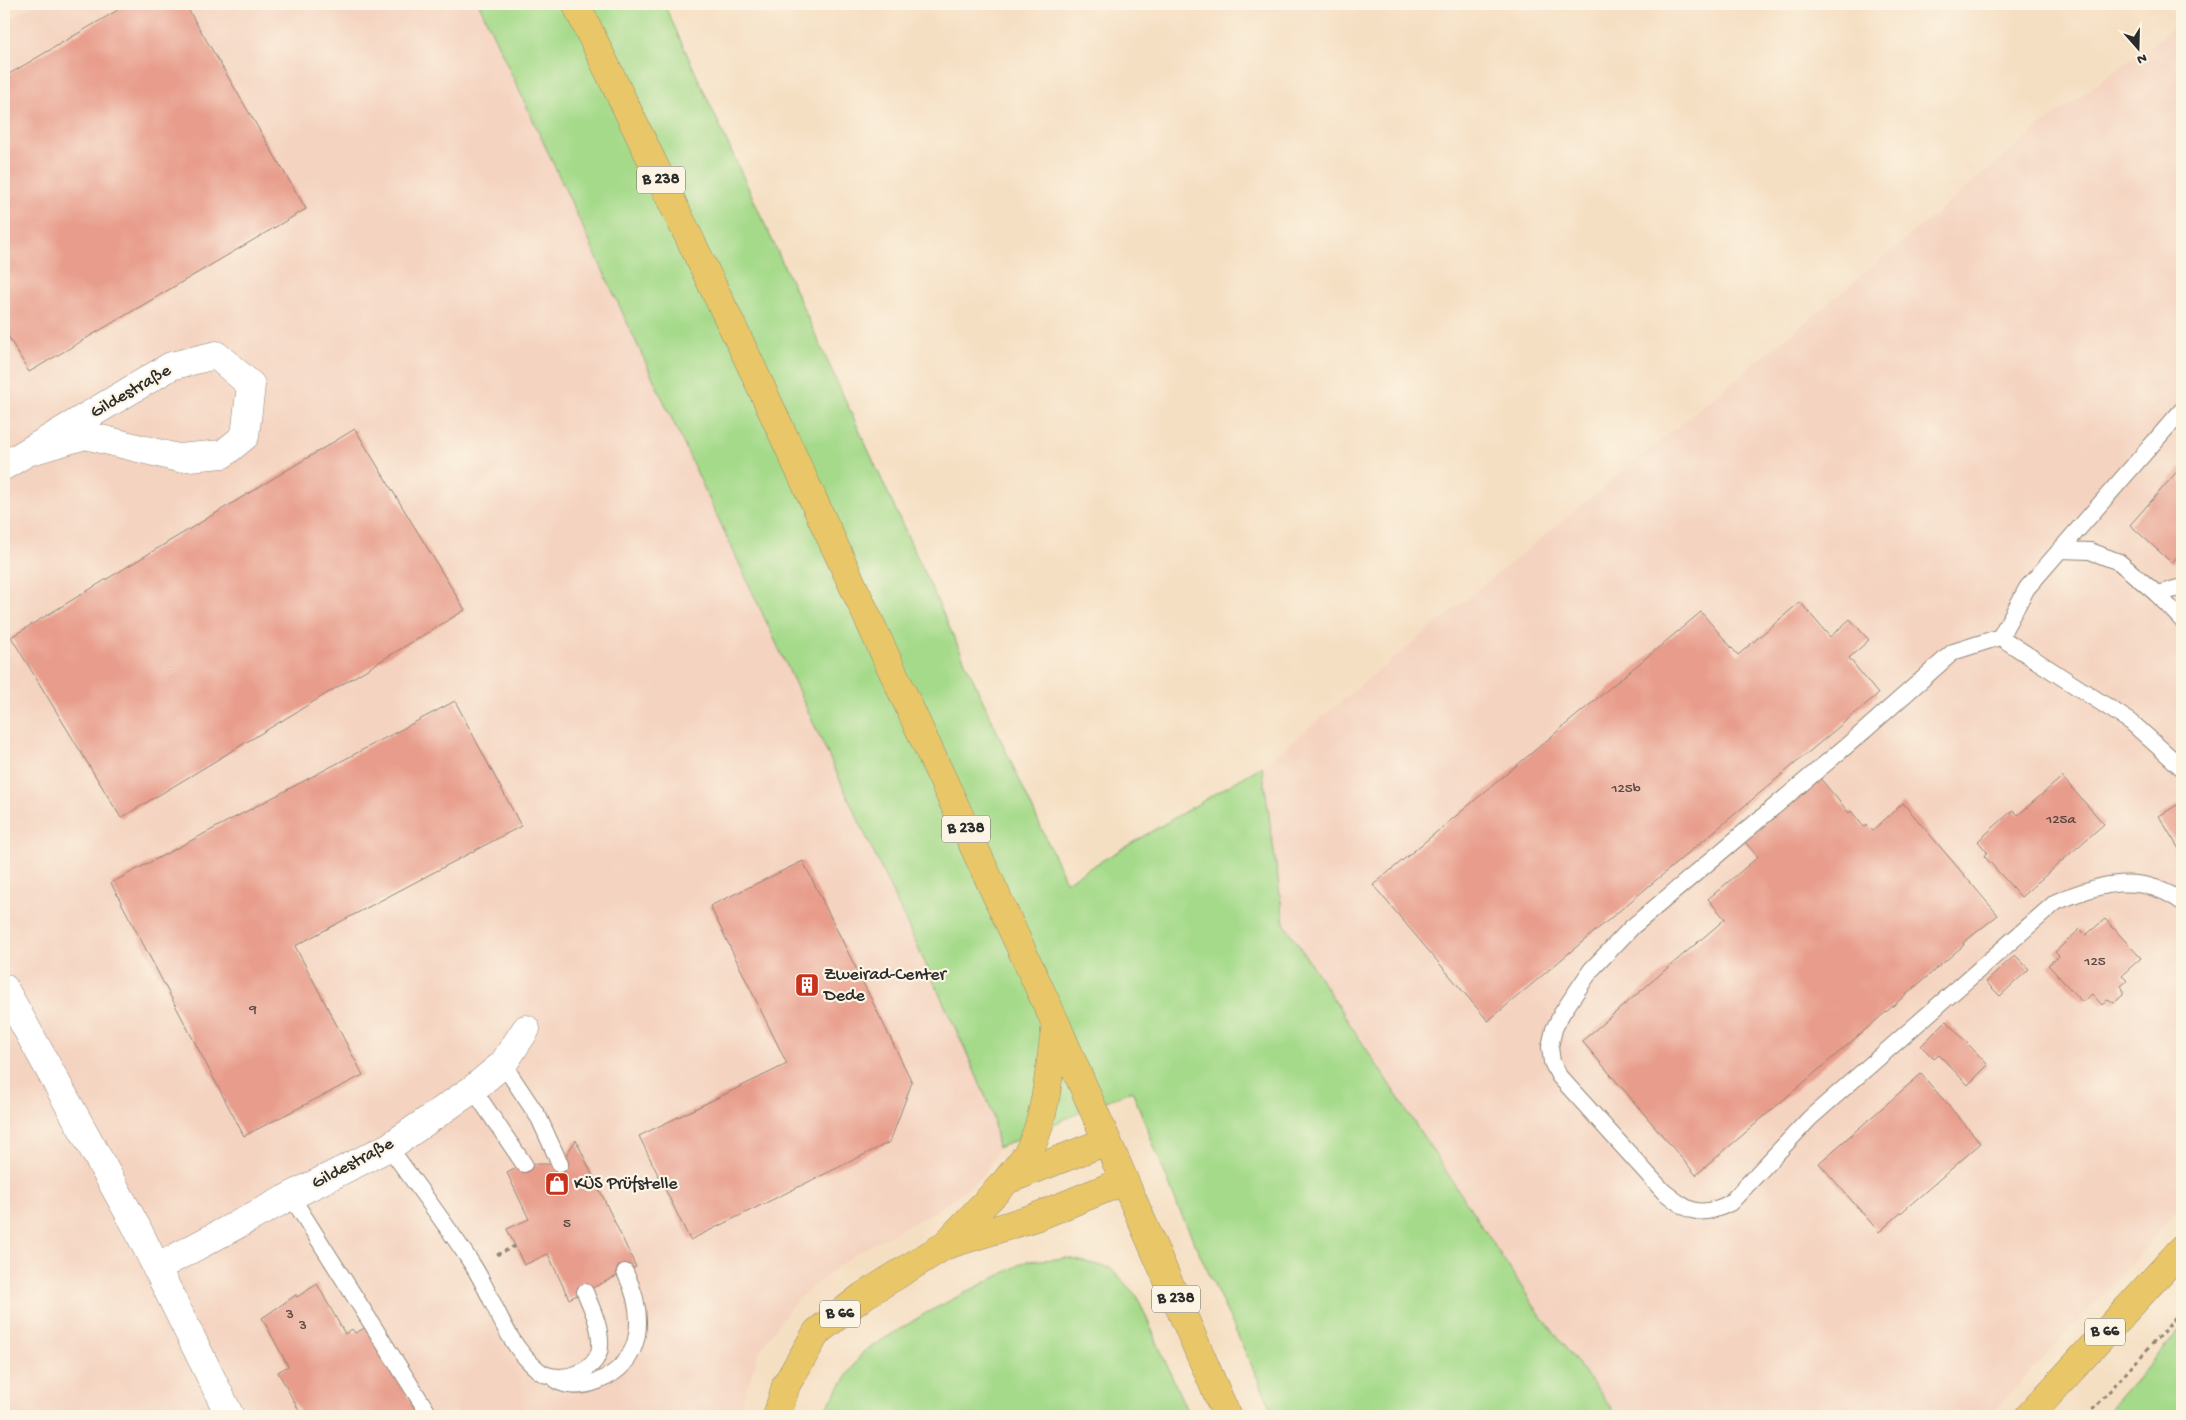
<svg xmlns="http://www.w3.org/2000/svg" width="2186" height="1420" font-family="'Gochi Hand',sans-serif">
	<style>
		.built { fill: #f4d3c0 }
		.green { fill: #a5da8a; stroke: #68825a }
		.building { fill: #e89c8b }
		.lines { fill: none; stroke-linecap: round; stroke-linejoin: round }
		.lane-casing { stroke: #908577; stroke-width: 18 }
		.street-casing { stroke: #908577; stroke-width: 29 }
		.primary-casing { stroke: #908577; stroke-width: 29 }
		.path { stroke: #908577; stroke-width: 3; stroke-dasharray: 4 4; stroke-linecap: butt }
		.lane { stroke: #fff; stroke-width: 16 }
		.street { stroke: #fff; stroke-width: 28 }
		.primary { stroke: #e9c769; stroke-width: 28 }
		.labels { text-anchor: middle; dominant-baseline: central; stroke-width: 4.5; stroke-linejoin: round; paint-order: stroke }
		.number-label { font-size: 15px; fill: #5a4743 }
		.shield { fill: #fcf5e5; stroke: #6a6863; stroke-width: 1 }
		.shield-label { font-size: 16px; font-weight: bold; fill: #2b2b2b }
		.street-label { font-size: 18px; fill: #2b2b2b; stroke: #fcf5e5 }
		.poi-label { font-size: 18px; fill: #2b2b2b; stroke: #fcf5e5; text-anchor: start }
	</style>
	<rect width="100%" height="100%" fill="#fcf5e5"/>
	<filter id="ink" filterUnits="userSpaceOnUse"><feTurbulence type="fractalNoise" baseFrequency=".02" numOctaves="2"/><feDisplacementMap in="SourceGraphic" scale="10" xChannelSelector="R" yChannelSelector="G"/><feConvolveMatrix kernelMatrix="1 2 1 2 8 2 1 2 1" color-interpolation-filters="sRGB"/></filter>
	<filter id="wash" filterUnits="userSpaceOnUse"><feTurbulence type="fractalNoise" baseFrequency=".0096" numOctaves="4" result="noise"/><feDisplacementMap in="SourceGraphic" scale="20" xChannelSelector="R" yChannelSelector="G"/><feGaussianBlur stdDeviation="1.12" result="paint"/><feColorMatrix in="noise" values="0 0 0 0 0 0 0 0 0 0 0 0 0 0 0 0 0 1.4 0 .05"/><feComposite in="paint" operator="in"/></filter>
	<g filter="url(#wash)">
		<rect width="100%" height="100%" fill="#f5dfc3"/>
		<g class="built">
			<polygon points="35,4 479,4 965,1049 992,1112 998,1148 982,1178 936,1211 854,1254 795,1301 759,1352 737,1416 4,1416 4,23"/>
			<polygon points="2182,21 2182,1205 2126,1270 1989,1416 1617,1416 1534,1306 1284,923 1262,766 1786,338 2046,122"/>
		</g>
		<g class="green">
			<polygon points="479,4 664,4 1066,882 1262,766 1284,923 1534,1306 1617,1416 1275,1416 1178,1207 1132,1090 998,1148 992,1112 965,1049"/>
			<polygon points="1068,1258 1110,1268 1137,1296 1189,1416 825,1416 828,1405 863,1352 926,1313 1027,1261"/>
			<polygon points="2182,1327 2182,1416 2103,1416"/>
		</g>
		<g id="blocks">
			<g class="building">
				<polygon points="128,4 185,4 306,209 29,372 4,329 4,77"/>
				<polygon points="355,429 465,610 121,818 11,637"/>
				<polygon points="2182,466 2182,551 2172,563 2130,525"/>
				<polygon points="1800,602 1830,637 1850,619 1869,640 1849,658 1878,694 1488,1021 1373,885 1701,612 1738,655"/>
				<polygon points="455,701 521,826 295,946 363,1075 244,1136 111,883"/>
				<polygon points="1819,777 1849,813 1851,811 1864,827 1868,825 1873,830 1903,803 1998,915 1963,943 1964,945 1696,1175 1582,1041 1725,919 1708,899 1758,857 1744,841"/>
				<polygon points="2062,777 2104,824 2021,897 1984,856 1987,852 1978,841 2013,810 2018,815"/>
				<polygon points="2182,802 2182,854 2159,816"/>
				<polygon points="803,861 912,1082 890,1142 690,1240 639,1136 787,1064 710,906"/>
				<polygon points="2105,919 2141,958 2122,975 2127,981 2121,986 2123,989 2123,995 2114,1003 2107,1000 2102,1005 2092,994 2082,1002 2048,965 2059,956 2055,952 2080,929 2086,935"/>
				<polygon points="2015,955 2029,969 2000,996 1986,982"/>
				<polygon points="1946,1021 1988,1065 1968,1085 1939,1055 1934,1059 1921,1046"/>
				<polygon points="1921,1074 1981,1143 1879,1232 1819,1163"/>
				<polygon points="576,1140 636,1267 569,1299 548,1254 524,1265 507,1229 529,1219 507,1173 524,1164 560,1164"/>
				<polygon points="317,1284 345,1334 352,1329 355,1333 367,1327 419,1416 302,1416 278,1372 288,1366 262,1318 296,1295 297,1297"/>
			</g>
		</g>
	</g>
	<g filter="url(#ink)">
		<use href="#blocks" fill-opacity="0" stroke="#908577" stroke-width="1"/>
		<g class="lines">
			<defs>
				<g id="lane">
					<polyline points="2182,410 2027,588 2000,637 2131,722 2182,768"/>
					<polyline points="2060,550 2090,551 2119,562 2157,594 2182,587"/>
					<polyline points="2157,594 2182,620"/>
					<path d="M2000 637 1953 652 1864 731 1632 927 1591 970 1562 1013 1554 1029 1550 1047 1552 1062 1559 1076 1663 1191C1688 1211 1699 1219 1730 1203L1810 1118 2056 902C2100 883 2141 872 2182 902"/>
					<polyline points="503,1064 539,1118 560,1164"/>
					<polyline points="473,1089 524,1164"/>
					<path d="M389 1147C417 1186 446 1224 472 1264 495 1299 504 1342 538 1370 557 1386 599 1373 600 1346 601 1327 592 1309 585 1292"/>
					<polyline points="291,1196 430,1416"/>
					<path d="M557 1381C570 1388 585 1386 598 1381 646 1362 645 1312 625 1272"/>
				</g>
				<g id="street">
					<polyline points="4,466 171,366 216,355 251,385 245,436 223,454 178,458 85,435 31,451"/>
					<polyline points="4,988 136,1226 230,1416"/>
					<polyline points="156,1268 291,1196 389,1147 473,1089 503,1064 526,1029"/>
				</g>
				<g id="primary">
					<polyline points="576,4 747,357 1056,1024 1227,1416"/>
					<path d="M1007 1180C1013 1172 1020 1164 1026 1156 1046 1125 1050 1061 1056 1024"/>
					<polyline points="945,1245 1007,1180 1107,1141"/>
					<polyline points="777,1416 786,1385 817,1332 863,1296 944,1246 1036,1217 1124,1181"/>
					<polyline points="2029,1416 2182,1249"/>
				</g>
			</defs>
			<use href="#lane" class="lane-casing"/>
			<use href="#street" class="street-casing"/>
			<use href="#primary" class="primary-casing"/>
			<g class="path">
				<polyline points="497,1255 515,1246"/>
				<polyline points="2087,1416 2182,1311"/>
			</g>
			<use href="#lane" class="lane"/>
			<use href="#street" class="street"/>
			<use href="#primary" class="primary"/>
		</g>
	</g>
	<defs>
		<symbol id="building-square" viewBox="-11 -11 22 22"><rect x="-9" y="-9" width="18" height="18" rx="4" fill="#c8321e" stroke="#fcf5e5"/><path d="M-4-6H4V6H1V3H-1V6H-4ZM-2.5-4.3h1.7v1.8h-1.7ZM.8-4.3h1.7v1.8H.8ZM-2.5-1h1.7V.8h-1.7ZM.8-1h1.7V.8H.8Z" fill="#fff"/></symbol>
		<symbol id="shop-square" viewBox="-11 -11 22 22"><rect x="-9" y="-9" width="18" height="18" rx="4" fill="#c8321e" stroke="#fcf5e5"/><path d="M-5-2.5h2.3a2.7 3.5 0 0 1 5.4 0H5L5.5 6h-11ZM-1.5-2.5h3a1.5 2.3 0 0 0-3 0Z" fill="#fff"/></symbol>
	</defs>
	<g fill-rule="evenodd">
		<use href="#building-square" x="793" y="971" width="28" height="28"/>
		<use href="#shop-square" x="543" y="1170" width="28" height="28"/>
	</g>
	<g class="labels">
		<g class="number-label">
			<text x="1626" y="789">125b</text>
			<text x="2061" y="820">125a</text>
			<text x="2095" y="962">125</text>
			<text x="253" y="1010">9</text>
			<text x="567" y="1224">5</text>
			<text x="290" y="1315">3</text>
			<text x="303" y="1326">3</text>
		</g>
		<g class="shield">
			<rect x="637" y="166.5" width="48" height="27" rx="4"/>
			<rect x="942" y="815.5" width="48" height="27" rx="4"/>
			<rect x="1152" y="1285.5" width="48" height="27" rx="4"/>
			<rect x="820" y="1300.5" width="40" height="27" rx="4"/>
			<rect x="2085" y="1318.5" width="40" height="27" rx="4"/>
		</g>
		<g class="shield-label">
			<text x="661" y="180">B 238</text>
			<text x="966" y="829">B 238</text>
			<text x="1176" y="1299">B 238</text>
			<text x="840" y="1314">B 66</text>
			<text x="2105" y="1332">B 66</text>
		</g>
		<g class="street-label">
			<text transform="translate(131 392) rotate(-30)">Gildestraße</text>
			<text transform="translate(353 1164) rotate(-28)">Gildestraße</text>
		</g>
		<g class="poi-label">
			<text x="824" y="975">Zweirad-Center<tspan x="824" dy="21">Dede</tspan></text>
			<text x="574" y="1184">KÜS Prüfstelle</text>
		</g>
	</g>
	<rect width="2186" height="1420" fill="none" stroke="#fcf5e5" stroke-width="20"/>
	<g transform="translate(2138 48) rotate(160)" stroke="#fcf5e5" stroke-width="4" paint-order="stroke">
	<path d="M0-4L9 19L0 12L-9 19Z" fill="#2b2b2b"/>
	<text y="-8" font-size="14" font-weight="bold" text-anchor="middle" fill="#2b2b2b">N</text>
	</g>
</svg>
